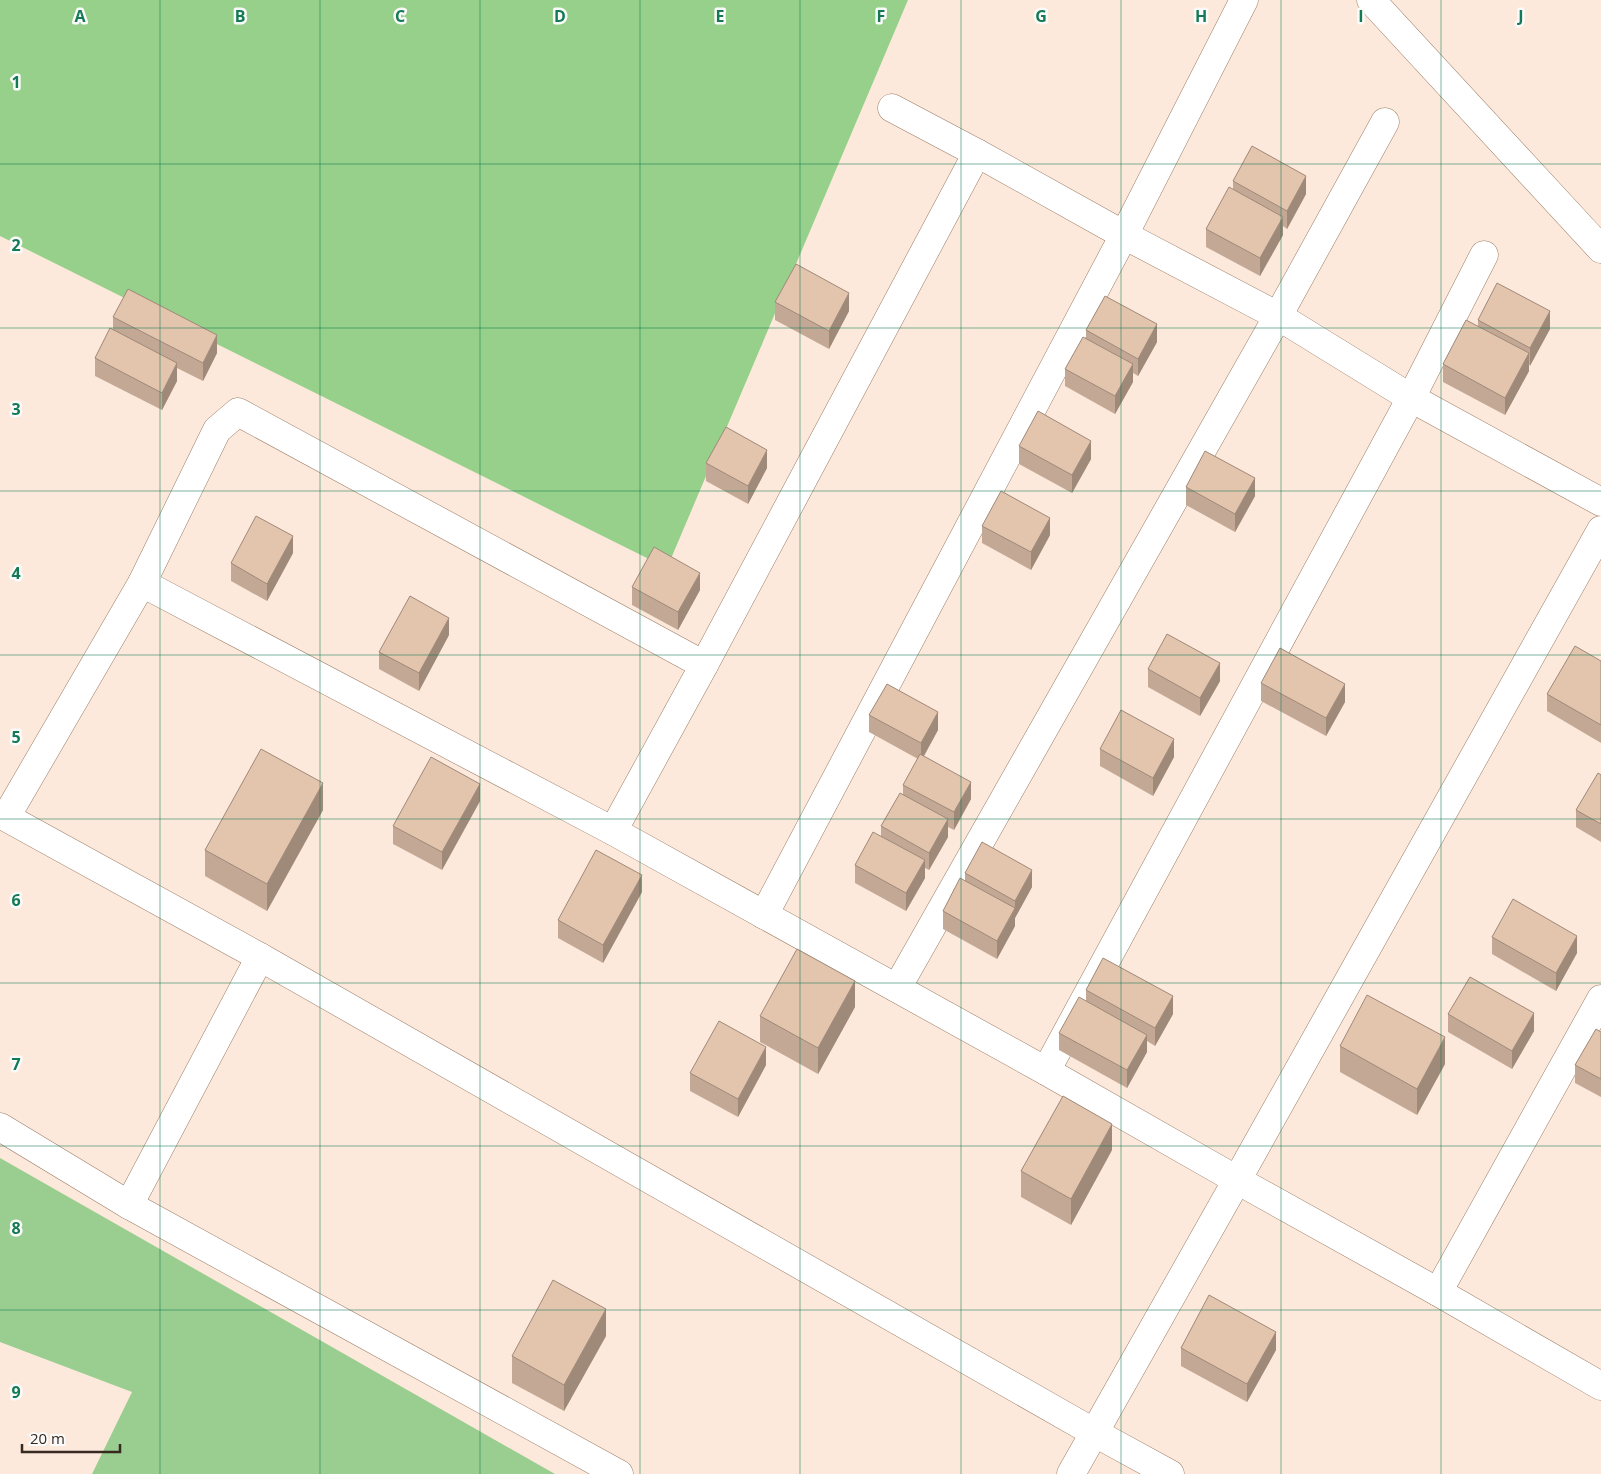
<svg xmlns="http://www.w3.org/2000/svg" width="1601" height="1474" font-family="'Open Sans',sans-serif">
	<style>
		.green { fill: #9ace90 }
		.forest { fill: #97d08b }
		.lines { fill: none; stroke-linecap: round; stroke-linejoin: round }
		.minor-casing { stroke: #9a7e68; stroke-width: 29 }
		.minor { stroke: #fff; stroke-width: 28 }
		.wall { fill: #c3a995 }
		.shaded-wall { fill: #9f8979 }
		.building { fill: #e3c4ad; stroke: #9f8979 }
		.grid { fill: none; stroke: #147a53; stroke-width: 1; stroke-opacity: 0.55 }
		.grid-label { font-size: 16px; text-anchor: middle; font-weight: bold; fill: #147a53; stroke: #fafafa; stroke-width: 5; stroke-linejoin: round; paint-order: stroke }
	</style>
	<rect width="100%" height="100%" fill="#fde9db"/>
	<polygon class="green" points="0,1158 555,1474 92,1474 132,1392 0,1342"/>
	<polygon class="forest" points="0,0 908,0 667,568 0,236"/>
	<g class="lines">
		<defs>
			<g id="minor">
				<polyline points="1371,0 1601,249"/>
				<polyline points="892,108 977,153 1124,235 1278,316 1411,398 1601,502"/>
				<polyline points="142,583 217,430 238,412 704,665"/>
				<polyline points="0,814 260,957 1095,1433 1170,1474"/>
				<polyline points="6,817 142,583 613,831 1046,1071 1237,1180 1438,1292 1601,1386"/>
				<polyline points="613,831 704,665 977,153"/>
				<polyline points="764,915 1124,235 1244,0"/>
				<polyline points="897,988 1278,316 1385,122"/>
				<polyline points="1046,1071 1411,398 1484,255"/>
				<polyline points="0,1127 129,1205 619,1474"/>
				<polyline points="129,1205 260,957"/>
				<polyline points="1438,1292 1601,999"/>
				<polyline points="1071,1474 1237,1180 1601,530"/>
			</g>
		</defs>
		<use href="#minor" class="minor-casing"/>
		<use href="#minor" class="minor"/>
	</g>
	<g class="wall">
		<polygon points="1233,181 1306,194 1287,229 1283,226 1283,235 1260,276 1206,247 1206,229 1233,189"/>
		<polygon points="775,302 849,311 829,349 775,320"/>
		<polygon points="113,317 217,353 203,381 177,368 177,381 162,410 95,376 95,358 113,330"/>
		<polygon points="1478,320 1550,329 1529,366 1529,371 1505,415 1443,382 1443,364 1478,326"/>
		<polygon points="1086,330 1157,342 1138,376 1133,373 1133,382 1115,414 1065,386 1065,369 1086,339"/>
		<polygon points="1019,446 1091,459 1072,493 1019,464"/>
		<polygon points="706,463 767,468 748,504 706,481"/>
		<polygon points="1186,487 1255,496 1235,532 1186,505"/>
		<polygon points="982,526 1050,535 1031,570 982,543"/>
		<polygon points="293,553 267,601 231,581 231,563"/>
		<polygon points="632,587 700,590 678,630 632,605"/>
		<polygon points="449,635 419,691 379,669 379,652"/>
		<polygon points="1601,661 1601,743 1547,711 1547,694"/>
		<polygon points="1148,669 1220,681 1200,716 1148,687"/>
		<polygon points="1261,683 1345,702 1326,736 1261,701"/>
		<polygon points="869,715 938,730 924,756 971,799 954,830 948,827 948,837 929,870 925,868 925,878 906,911 855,883 855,865 881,836 881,826 903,795 903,785 918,759 869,732"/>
		<polygon points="1100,749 1174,757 1153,796 1100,766"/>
		<polygon points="1601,775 1601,842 1576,827 1576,810"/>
		<polygon points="480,801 442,870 393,844 393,826"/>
		<polygon points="323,810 267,911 205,876 205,850"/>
		<polygon points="965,873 1032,887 1015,918 1015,926 997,959 943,929 943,911 965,881"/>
		<polygon points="642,892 603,963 558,938 558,920"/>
		<polygon points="1492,937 1577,953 1556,991 1492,954"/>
		<polygon points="1086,990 1173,1014 1155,1046 1147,1041 1147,1052 1127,1088 1059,1050 1059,1033 1086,1001"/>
		<polygon points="855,1007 818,1074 760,1042 760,1016"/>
		<polygon points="1448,1014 1534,1031 1512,1069 1448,1032"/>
		<polygon points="1601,1032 1601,1097 1575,1083 1575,1065"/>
		<polygon points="1340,1046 1445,1064 1417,1115 1340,1072"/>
		<polygon points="766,1065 738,1117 690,1091 690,1073"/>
		<polygon points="1112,1150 1071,1225 1021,1197 1021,1171"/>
		<polygon points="606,1336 564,1411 512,1383 512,1356"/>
		<polygon points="1181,1348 1276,1350 1247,1402 1181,1366"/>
	</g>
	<g class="shaded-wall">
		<polygon points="1306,176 1306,194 1287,229 1287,211"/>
		<polygon points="1283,217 1283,235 1260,276 1260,258"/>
		<polygon points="849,293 849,311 829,349 829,331"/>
		<polygon points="1550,311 1550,329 1530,366 1530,348"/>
		<polygon points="1157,324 1157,342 1138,376 1138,359"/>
		<polygon points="217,335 217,353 203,381 203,363"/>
		<polygon points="1529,353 1529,371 1505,415 1505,398"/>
		<polygon points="177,363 177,381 162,410 162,393"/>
		<polygon points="1133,364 1133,382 1115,414 1115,396"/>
		<polygon points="1091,441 1091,459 1072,493 1072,475"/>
		<polygon points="767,450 767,468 748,504 748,486"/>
		<polygon points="1255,478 1255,496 1235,532 1235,514"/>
		<polygon points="1050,518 1050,535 1031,570 1031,552"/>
		<polygon points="293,536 293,553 267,601 267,584"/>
		<polygon points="700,573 700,590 678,630 678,612"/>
		<polygon points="449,618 449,635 419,691 419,673"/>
		<polygon points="1220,663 1220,681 1200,716 1200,698"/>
		<polygon points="1345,684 1345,702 1326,736 1326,718"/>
		<polygon points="938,712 938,730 921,761 921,743"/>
		<polygon points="1174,739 1174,757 1153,796 1153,778"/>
		<polygon points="971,782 971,799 954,830 954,812"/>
		<polygon points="323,783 323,810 267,911 267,884"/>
		<polygon points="480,784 480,801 442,870 442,852"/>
		<polygon points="948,819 948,837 929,870 929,853"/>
		<polygon points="925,860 925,878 906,911 906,893"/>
		<polygon points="1032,870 1032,887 1015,918 1015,926 997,959 997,941 1015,909 1015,901"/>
		<polygon points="642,875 642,892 603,963 603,945"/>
		<polygon points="1577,936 1577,953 1556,991 1556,973"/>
		<polygon points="855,981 855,1007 818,1074 818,1048"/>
		<polygon points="1173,996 1173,1014 1155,1046 1155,1028"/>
		<polygon points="1534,1013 1534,1031 1512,1069 1512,1051"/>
		<polygon points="1147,1035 1147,1052 1127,1088 1127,1070"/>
		<polygon points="1445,1037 1445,1064 1417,1115 1417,1089"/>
		<polygon points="766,1047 766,1065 738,1117 738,1099"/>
		<polygon points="1112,1124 1112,1150 1071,1225 1071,1199"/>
		<polygon points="606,1309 606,1336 564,1411 564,1385"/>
		<polygon points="1276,1332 1276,1350 1247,1402 1247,1384"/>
	</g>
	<g class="building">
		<polygon points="1252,146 1306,176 1287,211 1233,181"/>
		<polygon points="1229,187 1283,217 1260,258 1206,229"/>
		<polygon points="796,264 849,293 829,331 775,302"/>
		<polygon points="1497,283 1550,311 1530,348 1478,320"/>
		<polygon points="128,289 217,335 203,363 113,317"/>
		<polygon points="1105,296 1157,324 1138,359 1086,330"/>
		<polygon points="1466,320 1529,353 1505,398 1443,364"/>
		<polygon points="110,328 177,363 162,393 95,358"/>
		<polygon points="1083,337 1133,364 1115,396 1065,369"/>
		<polygon points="1038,411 1091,441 1072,475 1019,446"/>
		<polygon points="726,427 767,450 748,486 706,463"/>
		<polygon points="1205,451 1255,478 1235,514 1186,487"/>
		<polygon points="1001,491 1050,518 1031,552 982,526"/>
		<polygon points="256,516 293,536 267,584 231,563"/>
		<polygon points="654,547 700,573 678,612 632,587"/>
		<polygon points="410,596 449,618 419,673 379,652"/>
		<polygon points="1167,634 1220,663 1200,698 1148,669"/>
		<polygon points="1575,646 1601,661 1601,725 1547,694"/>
		<polygon points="1280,648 1345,684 1326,718 1261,683"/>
		<polygon points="887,684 938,712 921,743 869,715"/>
		<polygon points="1121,710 1174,739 1153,778 1100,749"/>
		<polygon points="261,749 323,783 267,884 205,850"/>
		<polygon points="920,754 971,782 954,812 903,785"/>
		<polygon points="431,757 480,784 442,852 393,826"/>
		<polygon points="1598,773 1601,775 1601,824 1576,810"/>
		<polygon points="900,793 948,819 929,853 881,826"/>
		<polygon points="873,832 925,860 906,893 855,865"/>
		<polygon points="982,842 1032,870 1015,901 965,873"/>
		<polygon points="596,850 642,875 603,945 558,920"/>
		<polygon points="960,878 1015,908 997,941 943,911"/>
		<polygon points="1513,899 1577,936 1556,973 1492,937"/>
		<polygon points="797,949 855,981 818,1048 760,1016"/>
		<polygon points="1103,958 1173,996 1155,1028 1086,990"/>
		<polygon points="1470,977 1534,1013 1512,1051 1448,1014"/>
		<polygon points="1367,995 1445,1037 1417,1089 1340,1046"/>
		<polygon points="1079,997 1147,1035 1127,1070 1059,1033"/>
		<polygon points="719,1021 766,1047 738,1099 690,1073"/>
		<polygon points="1596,1029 1601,1032 1601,1079 1575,1065"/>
		<polygon points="1063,1096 1112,1124 1071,1199 1021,1171"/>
		<polygon points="553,1280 606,1309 564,1385 512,1356"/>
		<polygon points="1209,1295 1276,1332 1247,1384 1181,1348"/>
	</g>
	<path class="grid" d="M160 0V1474M320 0V1474M480 0V1474M640 0V1474M800 0V1474M961 0V1474M1121 0V1474M1281 0V1474M1441 0V1474M0 164H1601M0 328H1601M0 491H1601M0 655H1601M0 819H1601M0 983H1601M0 1146H1601M0 1310H1601"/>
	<g class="grid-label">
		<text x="80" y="22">A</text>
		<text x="240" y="22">B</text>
		<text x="400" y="22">C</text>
		<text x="560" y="22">D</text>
		<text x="720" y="22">E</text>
		<text x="881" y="22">F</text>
		<text x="1041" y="22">G</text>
		<text x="1201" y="22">H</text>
		<text x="1361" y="22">I</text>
		<text x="1521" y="22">J</text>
		<text x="16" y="88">1</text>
		<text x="16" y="251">2</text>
		<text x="16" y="415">3</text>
		<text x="16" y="579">4</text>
		<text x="16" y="743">5</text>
		<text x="16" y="906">6</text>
		<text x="16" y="1070">7</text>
		<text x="16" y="1234">8</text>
		<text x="16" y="1398">9</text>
	</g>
	<path d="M22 1444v8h98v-8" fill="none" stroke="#352920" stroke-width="2.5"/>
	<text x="30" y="1444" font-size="15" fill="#352920" stroke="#fafafa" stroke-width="4" paint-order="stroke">20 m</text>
</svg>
